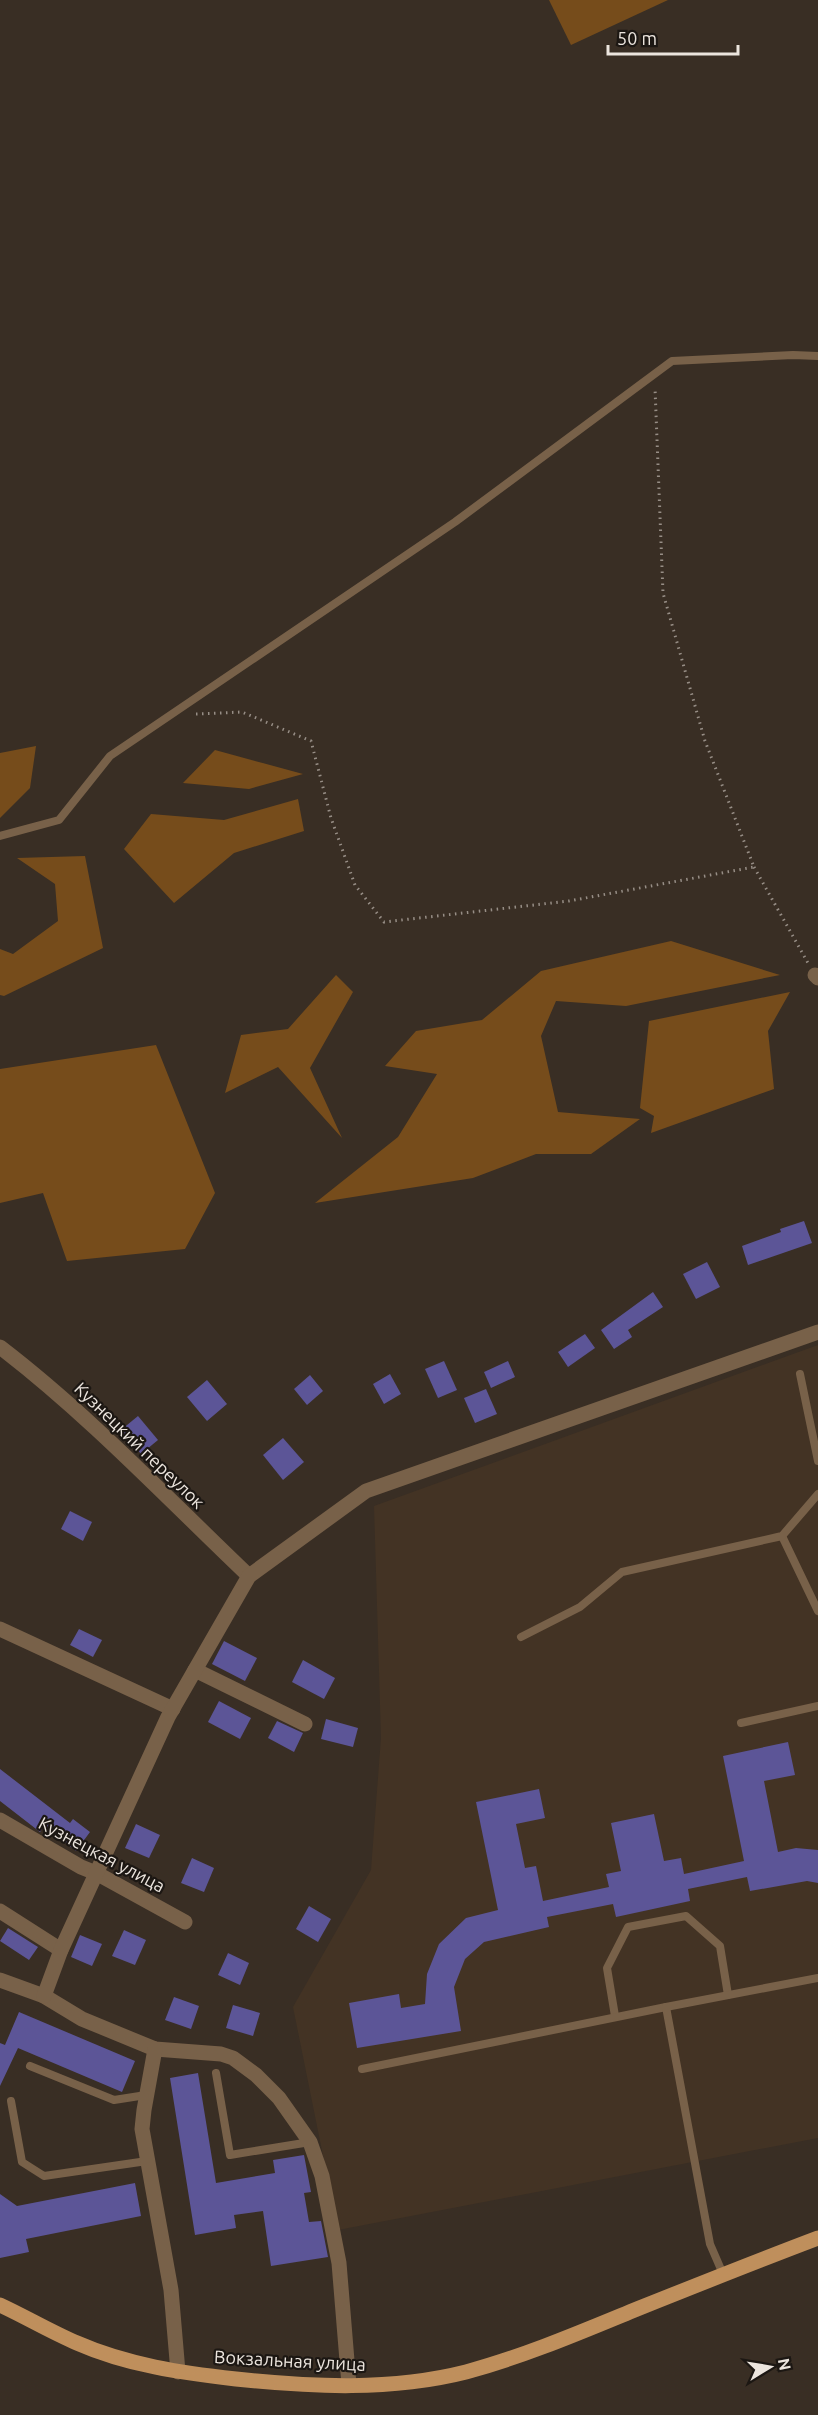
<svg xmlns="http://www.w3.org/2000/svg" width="818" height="2415" font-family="Ubuntu,sans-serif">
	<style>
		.built { fill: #433324 }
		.green { fill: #764c1b }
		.building { fill: #5c5597 }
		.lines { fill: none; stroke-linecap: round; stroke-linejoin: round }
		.path { stroke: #978e86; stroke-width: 3; stroke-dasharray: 1.5 4.5; stroke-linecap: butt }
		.lane { stroke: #786149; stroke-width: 8 }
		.street { stroke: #786149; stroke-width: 15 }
		.primary { stroke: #bf8f5c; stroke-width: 15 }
		.labels { text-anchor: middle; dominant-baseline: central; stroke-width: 4.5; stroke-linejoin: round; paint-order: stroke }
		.street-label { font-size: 18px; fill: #ece5de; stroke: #1c1713 }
	</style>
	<rect width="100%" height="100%" fill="#392e24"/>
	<polygon class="built" points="818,1345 818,2138 338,2230 293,2007 371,1870 381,1738 374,1506"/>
	<g class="green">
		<polygon points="549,0 668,0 571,45"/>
		<polygon points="36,746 30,788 0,818 0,753"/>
		<polygon points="215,750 303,774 249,789 183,783"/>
		<polygon points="298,799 304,831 234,853 174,903 124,849 151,814 224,820"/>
		<polygon points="85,856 103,948 4,996 0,995 0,949 13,954 58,921 55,884 17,858"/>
		<polygon points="671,941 780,975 626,1006 556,1001 541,1036 558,1112 640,1119 591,1154 536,1154 473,1178 315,1203 398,1137 437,1074 385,1066 416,1031 482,1020 541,971"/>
		<polygon points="336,975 353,992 310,1068 342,1138 278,1067 225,1093 241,1035 288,1029"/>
		<polygon points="790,992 768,1031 774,1089 651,1133 654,1116 640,1108 649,1021"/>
		<polygon points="156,1045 215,1193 185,1249 67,1261 43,1193 0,1203 0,1069"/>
	</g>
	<g class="building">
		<polygon points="804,1221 812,1243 748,1265 742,1246 781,1232 780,1229"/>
		<polygon points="707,1262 720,1287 696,1299 683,1274"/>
		<polygon points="653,1292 663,1307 628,1330 632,1337 614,1349 601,1330"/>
		<polygon points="585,1334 595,1348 568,1367 558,1352"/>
		<polygon points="444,1361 457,1390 438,1398 425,1369"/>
		<polygon points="508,1361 515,1377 491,1388 484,1372"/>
		<polygon points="390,1374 401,1394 384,1404 373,1384"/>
		<polygon points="310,1375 323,1391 307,1405 294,1389"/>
		<polygon points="207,1380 227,1404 207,1421 187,1397"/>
		<polygon points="486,1389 497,1414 475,1423 464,1398"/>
		<polygon points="138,1416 158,1440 141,1454 121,1430"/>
		<polygon points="283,1438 304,1462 283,1480 263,1455"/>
		<polygon points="70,1511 92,1522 83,1541 61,1529"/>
		<polygon points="79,1629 102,1640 93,1657 70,1645"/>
		<polygon points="224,1641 257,1658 245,1681 212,1664"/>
		<polygon points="303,1660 335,1678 324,1699 292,1682"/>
		<polygon points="219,1701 251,1718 240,1739 208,1722"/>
		<polygon points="326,1719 358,1728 353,1747 321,1739"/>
		<polygon points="277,1721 303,1733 294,1752 268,1738"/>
		<polygon points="788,1742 795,1775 764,1781 778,1852 796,1848 818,1850 818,1883 807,1881 750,1891 747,1877 688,1889 690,1901 616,1917 613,1904 547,1917 549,1927 484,1942 465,1959 454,1987 461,2031 357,2048 349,2003 399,1994 401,2008 425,2004 427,1974 439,1944 466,1918 498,1910 476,1802 539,1789 545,1818 516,1824 525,1868 536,1866 543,1901 609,1887 606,1874 621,1871 611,1823 654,1814 664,1861 681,1858 684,1874 744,1861 723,1756"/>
		<polygon points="0,1769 70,1823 73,1819 90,1832 76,1851 44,1826 40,1832 0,1801"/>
		<polygon points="136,1824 160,1835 149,1858 125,1848"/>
		<polygon points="192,1858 214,1868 204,1892 181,1883"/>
		<polygon points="309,1906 331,1919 318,1942 296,1929"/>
		<polygon points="8,1928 38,1947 29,1960 0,1941"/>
		<polygon points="124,1930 146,1940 135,1965 112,1956"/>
		<polygon points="80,1935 102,1944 92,1966 71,1957"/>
		<polygon points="228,1953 249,1963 240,1985 218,1975"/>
		<polygon points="174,1997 199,2006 191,2029 165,2020"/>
		<polygon points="233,2005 260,2013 253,2036 226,2028"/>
		<polygon points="19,2012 135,2061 122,2092 18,2048 0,2086 0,2043 5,2045"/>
		<polygon points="198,2073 216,2183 275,2173 273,2160 304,2155 311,2192 304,2193 309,2222 321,2221 328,2257 271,2266 263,2211 234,2215 236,2228 195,2235 170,2078"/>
		<polygon points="135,2183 141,2216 26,2239 29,2252 0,2258 0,2194 17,2206"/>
	</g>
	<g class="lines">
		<g class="path">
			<polyline points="196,714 242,712 311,741 331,818 355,885 384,922 569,901 754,867 705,741 663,593 655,388"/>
			<polyline points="754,867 808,963"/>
		</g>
		<g class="lane">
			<polyline points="0,836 59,820 110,756 455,522 672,361 793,355 818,356"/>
			<polyline points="800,1374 818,1461"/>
			<polyline points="782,1536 818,1611"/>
			<polyline points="521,1637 580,1607 622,1572 782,1536 818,1494"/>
			<polyline points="741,1723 818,1706"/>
			<polyline points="615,2016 607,1968 628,1927 686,1916 720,1946 728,1995"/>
			<polyline points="30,2066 114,2100 146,2095"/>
			<polyline points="362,2069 666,2007"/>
			<polyline points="216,2073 230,2155 310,2142"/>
			<polyline points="11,2101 22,2162 44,2176 147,2161"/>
			<polyline points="723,2274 710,2244 666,2007 818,1978"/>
		</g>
		<g class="street">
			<polyline points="815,975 818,978"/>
			<path d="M0 1347C90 1416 167 1498 249 1576"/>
			<polyline points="0,1629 173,1709"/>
			<polyline points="195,1670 305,1724"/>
			<polyline points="0,1820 81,1867 96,1873 185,1922"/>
			<polyline points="0,1911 61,1950"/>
			<polyline points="0,1980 44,1996 82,2019 155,2049 221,2054 233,2058 256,2075 279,2098 310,2142 322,2176 339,2263 349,2385"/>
			<polyline points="44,1996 61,1950 168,1717 249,1576 366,1491 818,1332"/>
			<polyline points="155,2049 144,2110 142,2129 171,2290 178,2372"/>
		</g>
		<path class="primary" d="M0 2305C26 2317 51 2332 77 2343 127 2365 182 2373 236 2379 312 2387 391 2391 466 2372 525 2356 581 2332 637 2309 697 2285 757 2261 818 2238"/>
	</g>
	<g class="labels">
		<g class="street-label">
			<text transform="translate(140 1445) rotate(44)">Кузнецкий переулок</text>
			<text transform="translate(102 1854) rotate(28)">Кузнецкая улица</text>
			<text transform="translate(290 2360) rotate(3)">Вокзальная улица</text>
		</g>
	</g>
	<g transform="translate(770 2367) rotate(79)" stroke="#1c1713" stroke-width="4.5" paint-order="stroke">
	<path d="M0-4.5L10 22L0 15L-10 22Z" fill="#ece5de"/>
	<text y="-9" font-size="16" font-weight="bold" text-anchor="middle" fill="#ece5de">N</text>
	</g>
	<path d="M608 45v9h130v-9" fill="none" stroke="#ece5de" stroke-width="3"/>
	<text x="617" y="45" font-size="18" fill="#ece5de" stroke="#1c1713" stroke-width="4.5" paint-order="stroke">50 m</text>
</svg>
